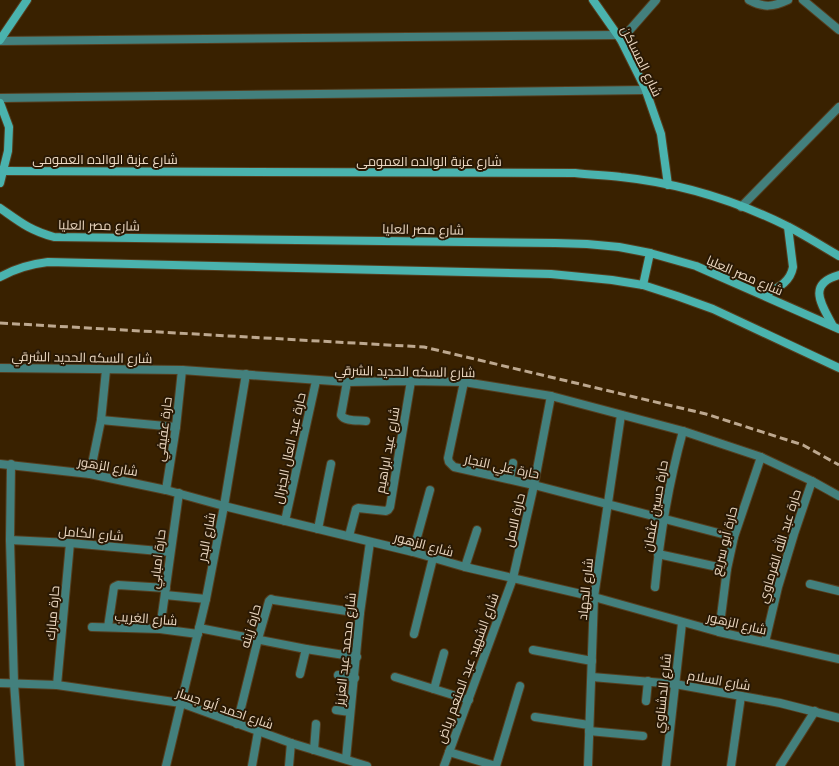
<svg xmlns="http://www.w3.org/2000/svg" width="839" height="766" font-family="'Noto Serif',Cairo,serif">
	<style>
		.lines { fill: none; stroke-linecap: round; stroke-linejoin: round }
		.street-casing { stroke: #553e1f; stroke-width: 10 }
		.secondary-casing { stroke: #553e1f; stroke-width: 10 }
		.street { stroke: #43807d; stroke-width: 8 }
		.secondary { stroke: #4ab3ae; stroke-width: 8 }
		.rail { stroke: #bda88f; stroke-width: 3; stroke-dasharray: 8 4; stroke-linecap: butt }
		.labels { text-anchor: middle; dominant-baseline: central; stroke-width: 4; stroke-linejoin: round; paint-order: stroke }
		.street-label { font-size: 13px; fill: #ebd7c1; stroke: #2a1904 }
	</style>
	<rect width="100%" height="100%" fill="#392100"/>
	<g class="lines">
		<defs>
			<g id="street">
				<path d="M749 0C764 8 773 7 788 0"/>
				<polyline points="803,0 839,30"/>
				<polyline points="621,40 656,0"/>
				<polyline points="0,41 618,35"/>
				<polyline points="0,98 646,90"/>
				<polyline points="741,207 839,107"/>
				<polyline points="0,368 182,370 347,382 411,381 464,382 551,396 683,431 761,457 812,481 839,496"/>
				<path d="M347 382 341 415C345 422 358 420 366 421"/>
				<polyline points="464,382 448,458 449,462 454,467 534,485 734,537"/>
				<polyline points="101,420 176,427"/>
				<polyline points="0,464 90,474 166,490 224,506 413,552 465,567 594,597 719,632 839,659"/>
				<polyline points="11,464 10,540 14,683 20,766"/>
				<polyline points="90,474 101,420 106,370"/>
				<polyline points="510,479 513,463"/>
				<polyline points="166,490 176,427 182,370"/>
				<polyline points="285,521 316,381"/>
				<polyline points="318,529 331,464"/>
				<polyline points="349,536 356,509 358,508 386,511 388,510 390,507 411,381"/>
				<polyline points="10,540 70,543 170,552"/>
				<polyline points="413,552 430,490"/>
				<polyline points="658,554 727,569"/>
				<polyline points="465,567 477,530"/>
				<polyline points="810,584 839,591"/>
				<path d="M655 587C660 534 669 482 683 431"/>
				<polyline points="165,595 206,599"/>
				<polyline points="92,627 160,629 198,634"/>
				<polyline points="108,627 114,587 118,585 166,588"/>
				<polyline points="199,628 306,649 357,657"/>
				<polyline points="160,629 179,493"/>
				<polyline points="719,632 727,569 734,537 761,457"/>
				<polyline points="414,634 433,558"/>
				<polyline points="765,642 778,587 794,534 812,481"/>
				<polyline points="533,650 592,661"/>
				<polyline points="300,674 306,649"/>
				<polyline points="338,675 355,678"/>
				<polyline points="395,677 469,700"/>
				<polyline points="592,677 675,684 780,703 839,718"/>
				<polyline points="0,683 57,685 181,703 291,743 367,766"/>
				<polyline points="57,685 70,543"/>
				<polyline points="434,689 444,653"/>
				<polyline points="646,701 648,681"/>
				<polyline points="336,710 350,712"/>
				<polyline points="535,717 589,725"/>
				<polyline points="237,724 258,639 269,601 271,599 274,600 360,613"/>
				<polyline points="589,731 643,736"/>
				<polyline points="314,750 316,724"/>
				<polyline points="449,752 496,766"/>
				<polyline points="346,759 360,613 370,542"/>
				<polyline points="166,766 206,599 224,506 246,374"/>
				<polyline points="252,766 258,732"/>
				<polyline points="289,766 291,743"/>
				<polyline points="444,766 513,578 534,485 551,396"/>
				<polyline points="496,766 520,686"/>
				<polyline points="588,766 594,597 621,415"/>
				<polyline points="666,766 682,623"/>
				<polyline points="731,766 741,696"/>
				<polyline points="780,766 815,711"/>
			</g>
			<g id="secondary">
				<polyline points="593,0 621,40 645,88 661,134 668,185"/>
				<polyline points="0,40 27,0"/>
				<polyline points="0,103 9,127 8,151 0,183"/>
				<path d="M4 171 575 173C590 175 606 175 621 177 678 183 737 201 789 227 806 236 822 246 839 256"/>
				<path d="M0 208C20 222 29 230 54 237L555 243 587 244 619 247 650 253 696 266 839 329"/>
				<path d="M0 277C16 268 31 264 48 262L551 274 612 280 643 285 677 296 713 309 839 368"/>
				<polyline points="643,285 650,253"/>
				<path d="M764 295C777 288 790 283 793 267L788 227"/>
				<path d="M833 326C822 305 806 284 839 275"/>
			</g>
		</defs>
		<use href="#street" class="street-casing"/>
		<use href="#secondary" class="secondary-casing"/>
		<use href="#street" class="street"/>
		<use href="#secondary" class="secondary"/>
		<polyline class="rail" points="0,323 424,347 706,414 803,445 839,465"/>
	</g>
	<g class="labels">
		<g class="street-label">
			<text transform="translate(642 61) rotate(64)">شارع المساكن</text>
			<text x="105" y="159">شارع عزبة الوالده العمومى</text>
			<text x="429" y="161">شارع عزبة الوالده العمومى</text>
			<text transform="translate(99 225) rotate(1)">شارع مصر العليا</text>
			<text transform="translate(423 229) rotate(1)">شارع مصر العليا</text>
			<text transform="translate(745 275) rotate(23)">شارع مصر العليا</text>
			<text transform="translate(82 357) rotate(1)">شارع السكه الحديد الشرقي</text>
			<text transform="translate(405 371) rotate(1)">شارع السكه الحديد الشرقي</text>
			<text transform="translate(163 429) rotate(-83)">حارة عفيفي</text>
			<text transform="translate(289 448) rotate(-78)">حارة عبد العال الجنرال</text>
			<text transform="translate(387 450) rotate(-80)">شارع عيد ابراهيم</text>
			<text transform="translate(108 466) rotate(10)">شارع الزهور</text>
			<text transform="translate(502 466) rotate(12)">حارة علي النجار</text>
			<text transform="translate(655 506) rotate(-80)">حارة حسين عثمان</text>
			<text transform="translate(514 520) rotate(-77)">حارة الامل</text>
			<text transform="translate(91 533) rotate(5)">شارع الكامل</text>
			<text transform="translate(206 537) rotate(-79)">شارع البدر</text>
			<text transform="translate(724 541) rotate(-76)">حارة أبو سريع</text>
			<text transform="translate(424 544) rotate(15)">شارع الزهور</text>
			<text transform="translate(779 546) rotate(-73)">حارة عبد الله الفرماوي</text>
			<text transform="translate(157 559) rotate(-83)">حارة امبابي</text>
			<text transform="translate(585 589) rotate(-84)">شارع الجهاد</text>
			<text transform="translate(52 613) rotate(-85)">حارة مبارك</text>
			<text transform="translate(146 618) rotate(4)">شارع الغريب</text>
			<text transform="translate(737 623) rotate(13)">شارع الزهور</text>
			<text transform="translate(250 626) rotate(-74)">حارة زينه</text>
			<text transform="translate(345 649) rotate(-84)">شارع محمد عبد العزيز</text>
			<text transform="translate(467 668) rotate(-70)">شارع الشهيد عبد المنعم رياض</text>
			<text transform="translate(719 680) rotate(10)">شارع السلام</text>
			<text transform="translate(662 693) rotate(-84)">شارع الدشناوي</text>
			<text transform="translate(225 708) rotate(19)">شارع احمد أبو جسار</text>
		</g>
	</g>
</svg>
